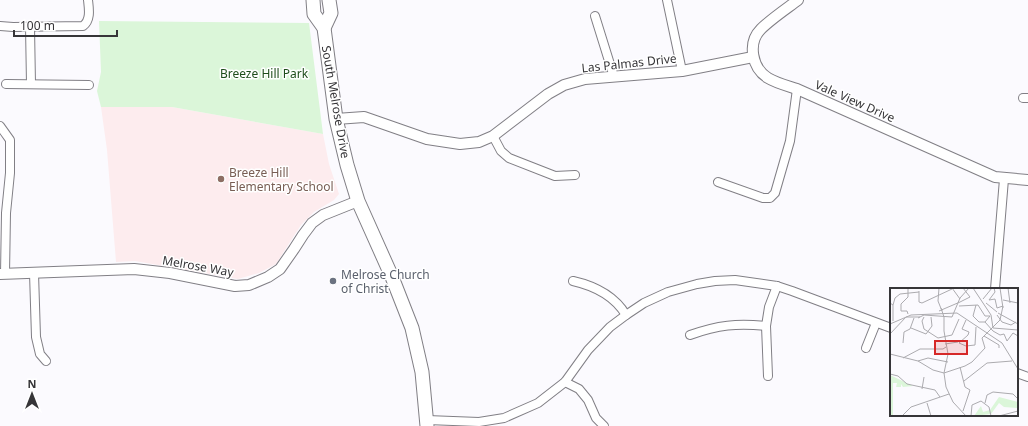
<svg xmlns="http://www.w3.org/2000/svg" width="1028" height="426" font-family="'Noto Sans',sans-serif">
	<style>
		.education { fill: #fdecee }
		.green { fill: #dbf6d9 }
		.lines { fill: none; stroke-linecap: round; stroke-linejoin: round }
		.minor-casing { stroke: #817f85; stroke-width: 10 }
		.tertiary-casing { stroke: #817f85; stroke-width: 12 }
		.primary-casing { stroke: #817f85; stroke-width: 15 }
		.minor { stroke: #fff; stroke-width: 8 }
		.tertiary { stroke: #fff; stroke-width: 10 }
		.primary { stroke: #fff; stroke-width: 13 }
		.education-dot { fill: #8d6e63; stroke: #fff; stroke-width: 1.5 }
		.worship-dot { fill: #6b7280; stroke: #fff; stroke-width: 1.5 }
		.labels { text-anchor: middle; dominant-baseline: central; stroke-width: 3; stroke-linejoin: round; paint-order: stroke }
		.street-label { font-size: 12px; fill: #363538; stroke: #fff }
		.park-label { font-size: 12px; fill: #1e4d1b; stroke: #fff }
		.education-label { font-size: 12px; fill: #785e54; stroke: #fff; text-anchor: start }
		.worship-label { font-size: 12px; fill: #5b616d; stroke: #fff; text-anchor: start }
		.inset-road { fill: none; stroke: #acabaf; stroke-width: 1 }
		.view { fill: #d62828; fill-opacity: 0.15; stroke: #d62828; stroke-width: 2 }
		.inset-edge { fill: none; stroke: #363538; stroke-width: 2 }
	</style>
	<rect width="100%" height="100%" fill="#fbfafe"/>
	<polygon class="education" points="101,107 172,107 323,134 329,164 339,194 334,200 314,212 301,225 276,264 259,273 238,279 135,261 116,262 107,150"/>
	<polygon class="green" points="99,21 309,23 323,134 172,107 101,107 97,91 101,72"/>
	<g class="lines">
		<defs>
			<g id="minor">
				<polyline points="667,0 682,71"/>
				<polyline points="595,16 614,77"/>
				<path d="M0 26 13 27 83 26C91 20 89 9 88 0"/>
				<polyline points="30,27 31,84"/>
				<polyline points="6,84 89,85"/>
				<polyline points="1023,98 1028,98"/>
				<polyline points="0,126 10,140 10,173 6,213 5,274"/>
				<polyline points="493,136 501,151 509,158 555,176 575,175"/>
				<polyline points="718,182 763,198 770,198 775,193 790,141 797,89"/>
				<polyline points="34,273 36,337 40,354 46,361"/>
				<path d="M573 281C595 286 614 295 626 315"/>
				<polyline points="995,289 1004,179"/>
				<path d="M690 335C718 325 737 323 766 326"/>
				<polyline points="866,348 876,323"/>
				<polyline points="1017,373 1028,377"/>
				<polyline points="768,376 766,326 769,307 777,286"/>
				<polyline points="565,382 579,389 588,400 596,418 604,426"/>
				<polyline points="427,420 479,422 504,418 538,403 565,382 588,350 610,327 626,315 644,303 668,292 697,284 715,281 735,280 777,286 792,291 891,328"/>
			</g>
			<g id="tertiary">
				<path d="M798 0C786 9 771 19 761 29 747 43 752 68 768 78 776 83 788 86 797 89L995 177 1028 180"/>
				<polyline points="336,119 364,117 427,139 460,144 479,142 493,136 548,94 564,85 585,79 682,71 753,57"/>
				<polyline points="0,274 134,269 170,273 235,286 249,285 268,277 280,269 294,249 303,235 312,223 323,215 358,201"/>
			</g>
			<g id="primary">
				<polyline points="313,0 314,14 324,28 336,119 347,165 358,201 392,277 412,328 422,372 427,426"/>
				<polyline points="324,28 331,13 329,0"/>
			</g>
		</defs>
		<use href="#minor" class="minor-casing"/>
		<use href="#tertiary" class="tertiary-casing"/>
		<use href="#primary" class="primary-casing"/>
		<use href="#minor" class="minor"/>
		<use href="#tertiary" class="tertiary"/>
		<use href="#primary" class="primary"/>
	</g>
	<circle class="education-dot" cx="221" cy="179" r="4"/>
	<circle class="worship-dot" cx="333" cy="281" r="4"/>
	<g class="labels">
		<g class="street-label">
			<text transform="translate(629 63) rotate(-6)">Las Palmas Drive</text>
			<text transform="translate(855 101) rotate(24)">Vale View Drive</text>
			<text transform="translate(336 102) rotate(80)">South Melrose Drive</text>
			<text transform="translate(198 266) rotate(10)">Melrose Way</text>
		</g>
		<g class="park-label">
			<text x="264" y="73">Breeze Hill Park</text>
		</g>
		<g class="education-label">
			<text x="229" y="172">Breeze Hill<tspan x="229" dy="14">Elementary School</tspan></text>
		</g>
		<g class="worship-label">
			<text x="341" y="274">Melrose Church<tspan x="341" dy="14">of Christ</tspan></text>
		</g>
	</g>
	<g transform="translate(890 288)">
		<rect width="128" height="128" fill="#fbfafe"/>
		<path d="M0 87 23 98 13 99 11 96V99H6L7 95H3V128H0ZM109 109 128 114 127 120 114 119 109 115 101 126 84 128 91 118 93 124 100 122Z" fill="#dbf6d9"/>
		<path class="inset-road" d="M49 0 48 13 52 23M62 0 70 11M83 0 101 27 103 40 128 42M104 0 105 4 99 12 105 11 107 20 113 18M110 0 113 20M118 0 120 15M29 3V14L32 15M93 11 102 0M113 12 128 15M70 14 80 9 73 0M0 15 3 17V33M32 15 62 1M96 15 107 24M3 17 5 10 10 6 29 4M86 17 83 28 89 34H95M69 18 88 17 95 28H100L95 34 103 43 110 47 114 46 117 53 123 45 128 48M51 20 54 29V43L58 66 54 85 56 99 63 114 76 128M49 23 70 14M108 25 128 36M18 26 17 23H11V16L18 9V1M107 27 112 34 121 37 126 34M34 29 32 33 34 41 48 50 62 47 69 31M28 30 34 27 62 29 70 10 79 0M76 32 72 41 79 44 78 47 69 55 76 58 85 57 86 39M0 36 21 27 67 25 112 55 128 81M21 40 36 46 42 38 41 29M0 46 16 29H30M94 48 109 57V60M13 55 14 44 20 41 24 30M55 56 68 54M0 66 28 73 43 82 54 85 75 78 82 74 95 60 92 50 110 32 113 18M13 70 30 61H53L56 59M28 73 38 70 58 74M70 79 75 99 80 102 73 123M0 86 8 88 17 96 45 102 50 109M74 93 97 75 122 73M32 101 34 89M37 115 41 128M95 115 97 107 103 104 123 106 128 111M12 128 21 119 59 106M81 128 82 117 91 113 99 119 101 128M109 128 128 123"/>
		<path class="view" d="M45 53H77V66H45Z"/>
		<rect width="128" height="128" class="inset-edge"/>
	</g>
	<g transform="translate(32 394)" stroke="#ffffff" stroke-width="3" paint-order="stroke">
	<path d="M0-3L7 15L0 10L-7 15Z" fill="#363538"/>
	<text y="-6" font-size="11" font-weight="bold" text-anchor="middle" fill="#363538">N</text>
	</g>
	<path d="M14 30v6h103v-6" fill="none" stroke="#363538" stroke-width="2"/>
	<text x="20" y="30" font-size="12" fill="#363538" stroke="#ffffff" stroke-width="3" paint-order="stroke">100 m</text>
</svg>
